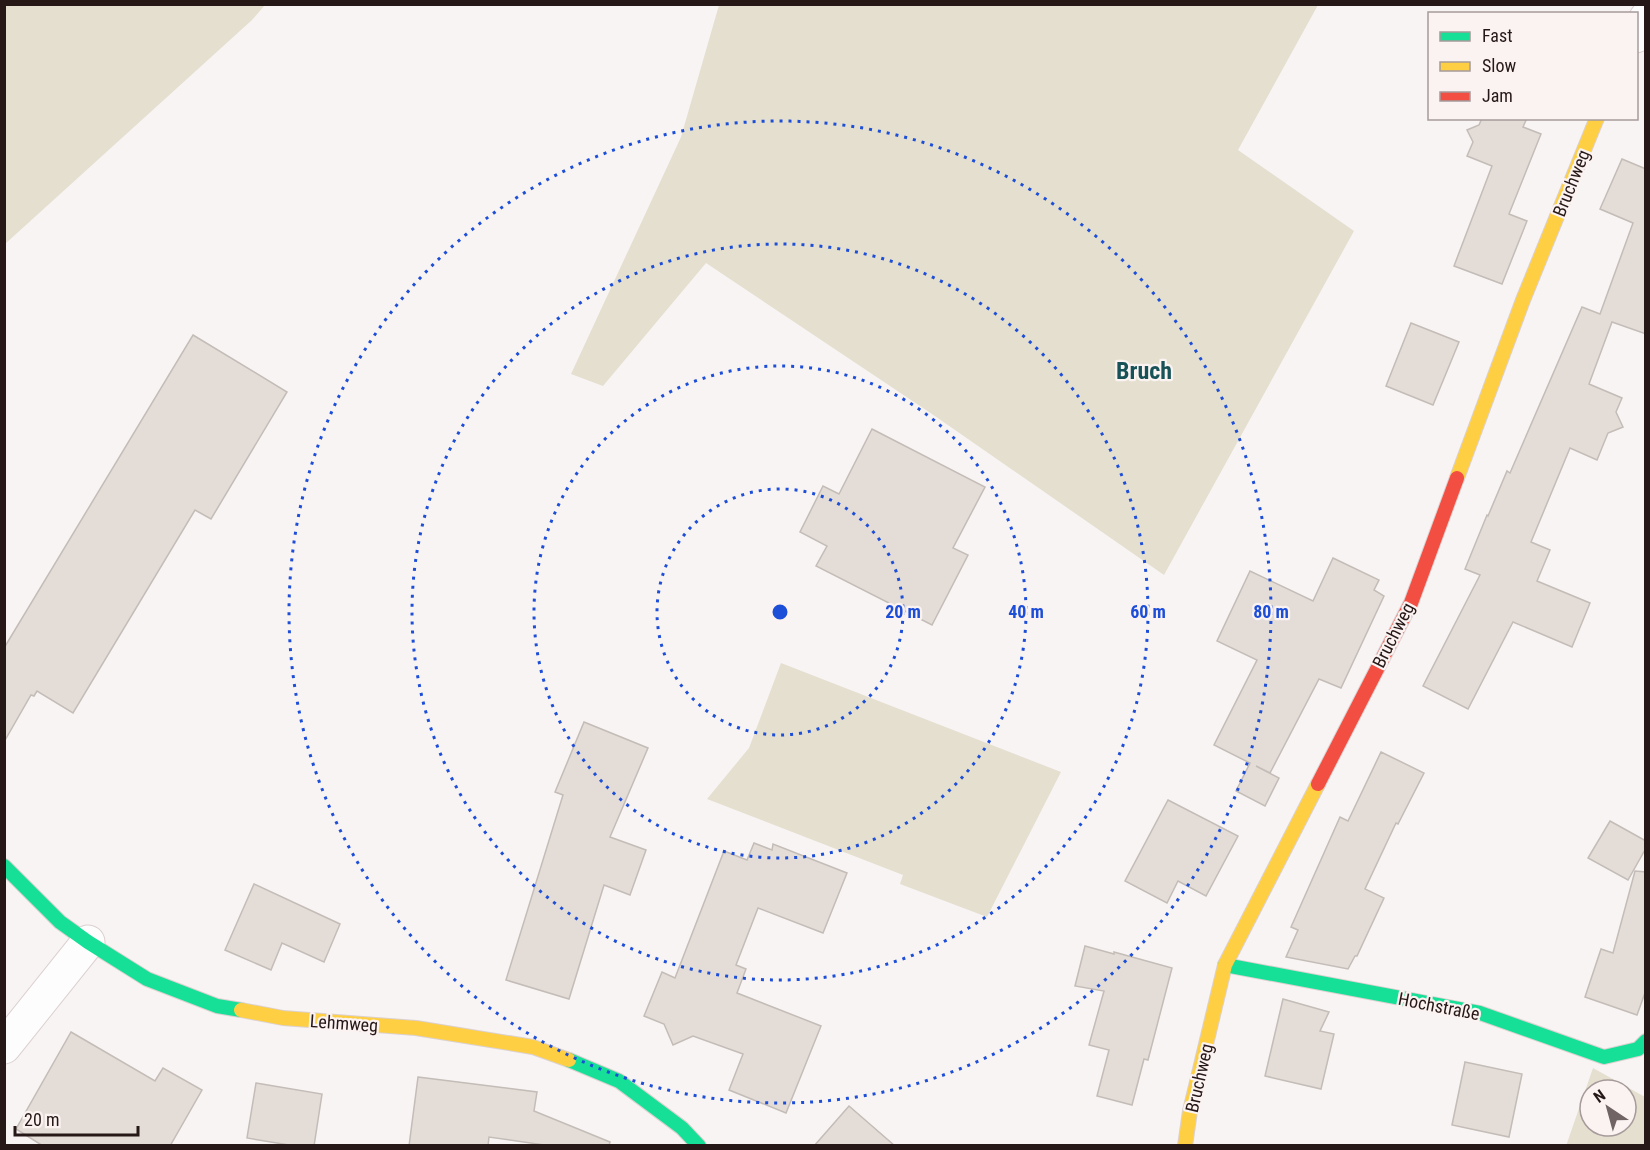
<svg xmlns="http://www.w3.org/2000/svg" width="1650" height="1150" font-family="'Roboto Condensed',sans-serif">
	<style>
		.green { fill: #e4dfcf; fill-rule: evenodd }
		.building { fill: #e3dcd7; stroke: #c3bcb7; stroke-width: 1.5 }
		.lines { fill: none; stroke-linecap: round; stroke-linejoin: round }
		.street-casing { stroke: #dbd1d0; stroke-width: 35 }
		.fast-casing { stroke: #dbd1d0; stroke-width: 16 }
		.slow-casing { stroke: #dbd1d0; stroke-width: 16 }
		.jam-casing { stroke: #dbd1d0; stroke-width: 16 }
		.street { stroke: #fefdfd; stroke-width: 33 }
		.fast { stroke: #16e098; stroke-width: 14 }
		.slow { stroke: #ffcf43; stroke-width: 14 }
		.jam { stroke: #f24e42; stroke-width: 14 }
		.ring { fill: none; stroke: #1d4ed8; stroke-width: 3; stroke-dasharray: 3 6 }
		.labels { text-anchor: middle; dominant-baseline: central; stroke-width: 4.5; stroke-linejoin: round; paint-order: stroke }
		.street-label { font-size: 18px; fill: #261816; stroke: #fbf3f2 }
		.district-label { font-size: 24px; font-weight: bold; fill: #165257; stroke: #fbf3f2 }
		.centre { fill: #1d4ed8; stroke: #fbf3f2; stroke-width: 3 }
		.ring-label { font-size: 18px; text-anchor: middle; font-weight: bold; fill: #1d4ed8; stroke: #fbf3f2; stroke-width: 4.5; stroke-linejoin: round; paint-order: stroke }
	</style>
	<rect width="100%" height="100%" fill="#f9f4f4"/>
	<g class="green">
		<polygon points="5,4 265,4 265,5 252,20 5,244"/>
		<polygon points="719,5 1318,5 1238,150 1354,231 1164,575 932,414 706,263 603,386 571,374 681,137"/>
		<polygon points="781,663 1061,772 987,917 900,884 903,875 707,799 749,748"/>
		<path d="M1593 1068 1645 1097V1145L1566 1146ZM1590 1090H1626V1126H1590Z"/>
	</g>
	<g class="building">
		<polygon points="1482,118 1527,118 1523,127 1541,134 1509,214 1527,221 1502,284 1454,266 1492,166 1467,156 1473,142 1467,130 1479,125"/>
		<polygon points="1622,159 1646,169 1646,334 1612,322 1589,384 1622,398 1616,412 1623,427 1608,433 1597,460 1570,448 1531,542 1550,550 1537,581 1590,603 1572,647 1513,622 1468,709 1423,686 1480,575 1465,569 1487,515 1488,516 1507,471 1510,473 1582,307 1600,314 1633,223 1600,209"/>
		<polygon points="1411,323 1459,342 1433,405 1386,386"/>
		<polygon points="193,335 287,392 211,519 195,510 73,713 37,691 34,696 31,695 4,742 4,648"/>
		<polygon points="872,429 985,487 953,548 968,555 932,625 816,566 827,546 800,532 823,486 839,494"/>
		<polygon points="1333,558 1379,580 1374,590 1384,596 1341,688 1319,679 1270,773 1256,766 1279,778 1265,806 1236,791 1250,763 1214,745 1257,660 1217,641 1250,571 1313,601"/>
		<polygon points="584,722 648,748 610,837 646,850 630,895 604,885 569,999 506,980 563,795 555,792"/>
		<polygon points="1381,752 1424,773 1398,824 1396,823 1365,889 1384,898 1357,956 1355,956 1348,969 1286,957 1298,930 1291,927 1340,817 1348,821"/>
		<polygon points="1168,800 1238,836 1206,896 1178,881 1167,903 1125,881"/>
		<polygon points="1610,821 1646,841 1646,848 1628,880 1588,858"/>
		<polygon points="754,843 772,850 773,844 847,873 823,933 758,908 736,965 746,969 737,993 821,1026 786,1113 729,1090 743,1054 693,1036 673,1045 664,1024 644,1016 662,972 675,978 724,851 747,860"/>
		<polygon points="1635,871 1646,872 1646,990 1637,1015 1585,997 1601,949 1613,953"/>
		<polygon points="254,884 340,924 324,962 282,943 271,970 225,950"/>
		<polygon points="1085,946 1114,954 1114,952 1172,968 1148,1060 1144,1059 1132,1105 1097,1096 1109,1050 1089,1045 1104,991 1075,986"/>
		<polygon points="1283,999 1329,1012 1320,1031 1334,1034 1321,1089 1265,1076"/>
		<polygon points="71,1032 155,1081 163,1068 202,1090 170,1146 43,1146 16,1129"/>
		<polygon points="1465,1062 1522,1074 1509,1137 1452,1125"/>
		<polygon points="418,1077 537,1092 534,1111 610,1142 609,1146 551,1146 489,1137 488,1146 409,1146"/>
		<polygon points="256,1083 322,1094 314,1146 295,1146 247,1138"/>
		<polygon points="849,1106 895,1146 814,1146"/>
	</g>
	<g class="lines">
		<defs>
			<g id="street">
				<polyline points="1636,36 1646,18"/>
				<polyline points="4,1047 88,942"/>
			</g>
			<g id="fast">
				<polyline points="4,866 60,922 88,942 147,979 217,1006 241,1010"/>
				<polyline points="1225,965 1480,1013 1604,1057 1638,1049 1646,1041"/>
				<polyline points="569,1060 619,1081 682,1128 699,1146"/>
			</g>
			<g id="slow">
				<polyline points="1457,478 1523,300 1597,118"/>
				<polyline points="241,1010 283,1018 416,1028 533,1047 569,1060"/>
				<polyline points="1185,1146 1190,1111 1225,965 1318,784"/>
			</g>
			<polyline id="jam" points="1318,784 1411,603 1457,478"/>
		</defs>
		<use href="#street" class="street-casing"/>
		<use href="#fast" class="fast-casing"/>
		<use href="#slow" class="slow-casing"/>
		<use href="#jam" class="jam-casing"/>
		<use href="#street" class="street"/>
		<use href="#fast" class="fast"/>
		<use href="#slow" class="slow"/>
		<use href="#jam" class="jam"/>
	</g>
	<g class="ring">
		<circle cx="780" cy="612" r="123"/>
		<circle cx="780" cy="612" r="246"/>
		<circle cx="780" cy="612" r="368"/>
		<circle cx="780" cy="612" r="491"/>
	</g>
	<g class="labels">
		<g class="street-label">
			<text transform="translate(1571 183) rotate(-68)">Bruchweg</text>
			<text transform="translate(1393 635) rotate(-63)">Bruchweg</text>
			<text transform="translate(1439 1006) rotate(11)">Hochstraße</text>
			<text transform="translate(344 1023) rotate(4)">Lehmweg</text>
			<text transform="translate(1199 1078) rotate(-77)">Bruchweg</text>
		</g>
		<g class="district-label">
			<text x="1144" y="371">Bruch</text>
		</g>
	</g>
	<circle cx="780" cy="612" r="9" class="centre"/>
	<g class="ring-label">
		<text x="903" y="618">20 m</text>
		<text x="1026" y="618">40 m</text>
		<text x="1148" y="618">60 m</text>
		<text x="1271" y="618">80 m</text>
	</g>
	<rect width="1650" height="1150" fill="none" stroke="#261816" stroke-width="12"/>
	<rect x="1428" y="12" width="210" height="108" fill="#fbf3f2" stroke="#a69b9a" stroke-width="1.5"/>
	<rect x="1440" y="32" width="30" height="9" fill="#16e098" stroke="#a69b9a" stroke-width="1.5"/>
	<text x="1482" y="42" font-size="18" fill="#261816">Fast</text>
	<rect x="1440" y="62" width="30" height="9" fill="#ffcf43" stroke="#a69b9a" stroke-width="1.5"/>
	<text x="1482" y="72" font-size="18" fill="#261816">Slow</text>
	<rect x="1440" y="92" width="30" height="9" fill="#f24e42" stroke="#a69b9a" stroke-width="1.5"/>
	<text x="1482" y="102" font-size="18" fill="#261816">Jam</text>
	<g transform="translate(1608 1108) rotate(324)"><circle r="28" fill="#fbf3f2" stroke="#a69b9a" stroke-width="1.5"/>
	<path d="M0-4.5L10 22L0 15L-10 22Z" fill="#706564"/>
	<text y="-9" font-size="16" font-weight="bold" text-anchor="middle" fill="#261816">N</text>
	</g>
	<path d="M15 1126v9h123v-9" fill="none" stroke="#261816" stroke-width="3"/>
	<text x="24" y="1126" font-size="18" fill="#261816" stroke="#fbf3f2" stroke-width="4.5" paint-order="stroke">20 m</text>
</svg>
